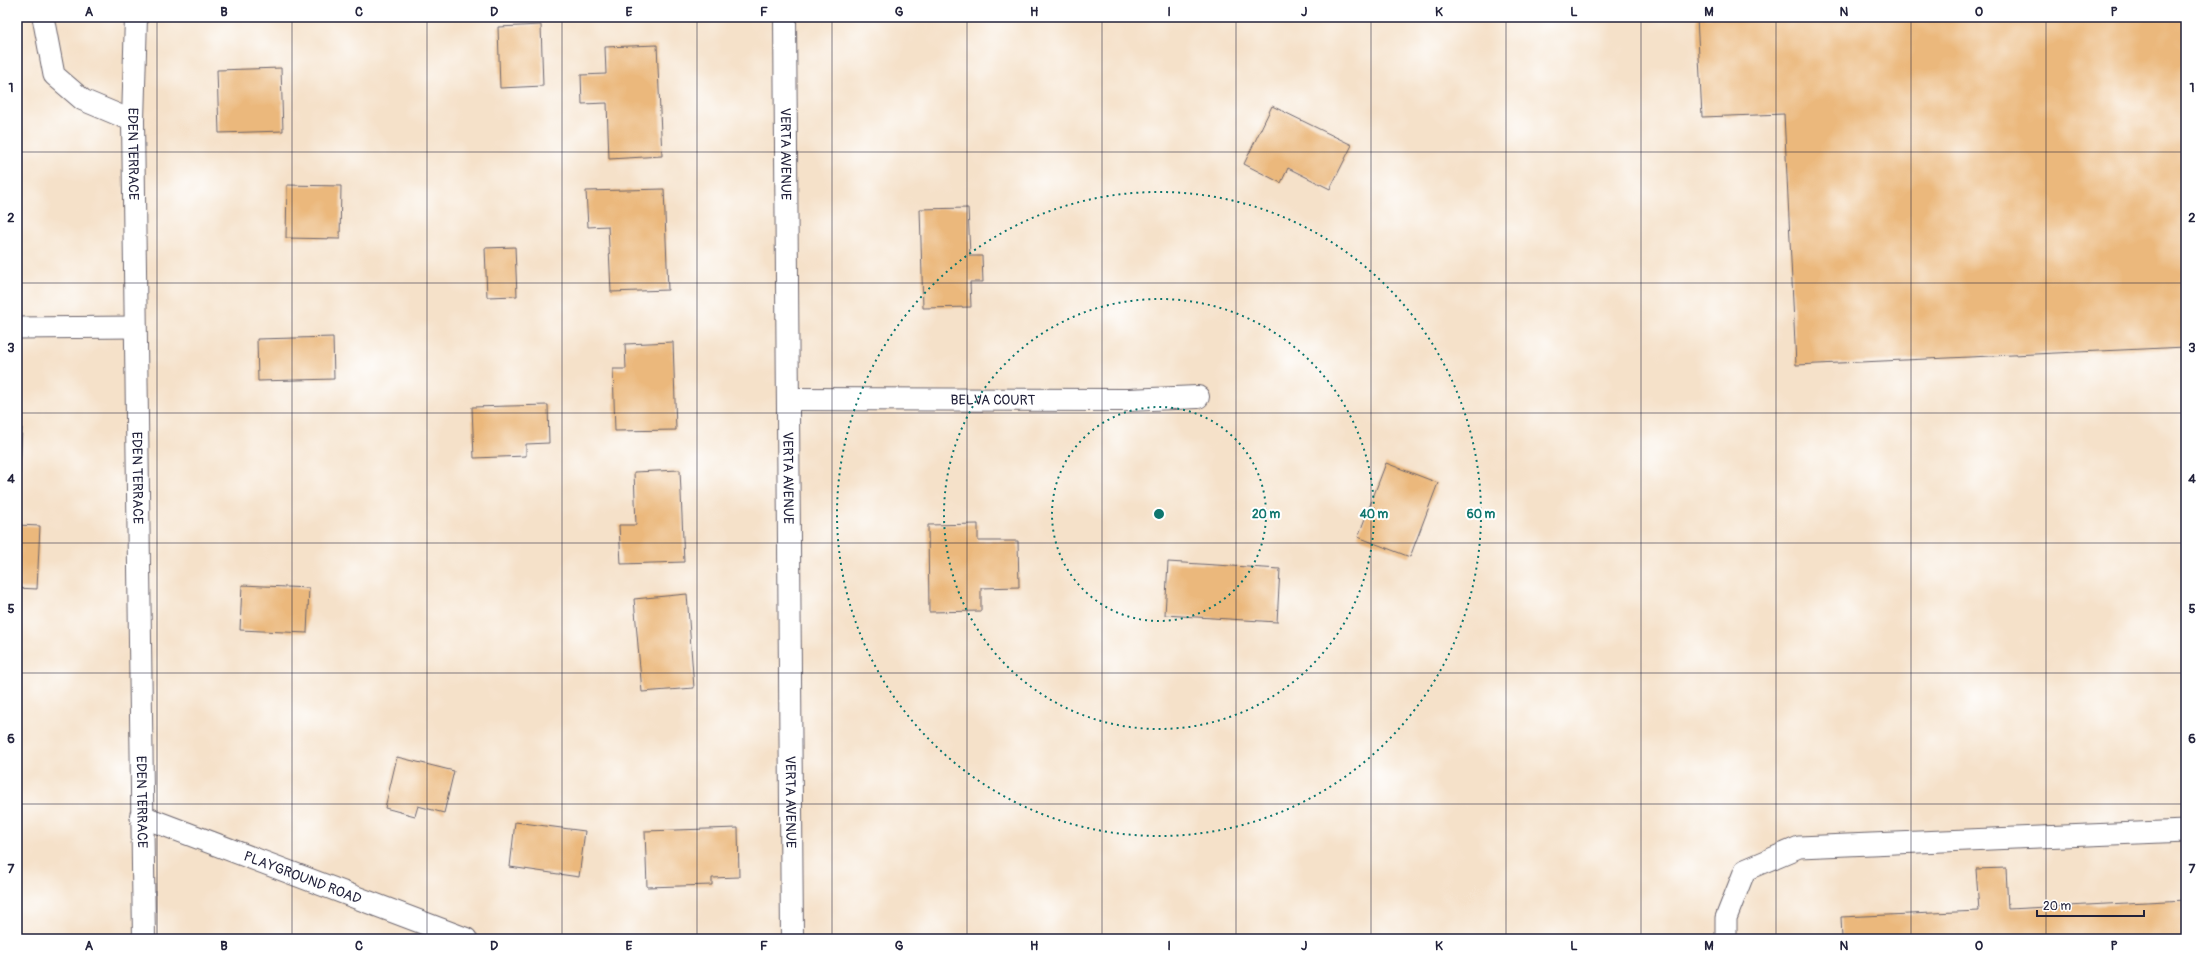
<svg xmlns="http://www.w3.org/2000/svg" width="2203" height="956" font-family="Pangolin,sans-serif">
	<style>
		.building { fill: #ebb87c }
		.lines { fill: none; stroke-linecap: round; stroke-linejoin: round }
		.service-casing { stroke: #6c656d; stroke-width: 23 }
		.minor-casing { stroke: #6c656d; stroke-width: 24 }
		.service { stroke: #fff; stroke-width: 21 }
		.minor { stroke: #fff; stroke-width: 22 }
		.grid { fill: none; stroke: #22223b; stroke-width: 1; stroke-opacity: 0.55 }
		.ring { fill: none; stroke: #0f766e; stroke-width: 2; stroke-dasharray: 2 4 }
		.labels { text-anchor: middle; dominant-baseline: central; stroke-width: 4; stroke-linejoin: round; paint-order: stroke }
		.street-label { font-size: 14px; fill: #22223b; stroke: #fff }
		.centre { fill: #0f766e; stroke: #fff; stroke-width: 2 }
		.ring-label { font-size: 12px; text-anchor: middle; font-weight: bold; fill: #0f766e; stroke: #fff; stroke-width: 4; stroke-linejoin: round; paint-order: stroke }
		.neatline { fill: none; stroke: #22223b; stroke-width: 1.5 }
		.grid-label { font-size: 13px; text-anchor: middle; font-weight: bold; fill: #22223b }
	</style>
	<rect width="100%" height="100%" fill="#fff"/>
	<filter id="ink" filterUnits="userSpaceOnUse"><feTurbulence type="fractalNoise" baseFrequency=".025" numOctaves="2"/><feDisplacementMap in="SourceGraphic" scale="8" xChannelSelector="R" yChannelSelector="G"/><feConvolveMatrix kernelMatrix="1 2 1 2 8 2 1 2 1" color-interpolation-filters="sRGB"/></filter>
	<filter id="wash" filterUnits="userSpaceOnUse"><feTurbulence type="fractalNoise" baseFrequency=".012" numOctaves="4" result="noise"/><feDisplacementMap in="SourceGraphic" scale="16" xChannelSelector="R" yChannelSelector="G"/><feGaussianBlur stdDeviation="0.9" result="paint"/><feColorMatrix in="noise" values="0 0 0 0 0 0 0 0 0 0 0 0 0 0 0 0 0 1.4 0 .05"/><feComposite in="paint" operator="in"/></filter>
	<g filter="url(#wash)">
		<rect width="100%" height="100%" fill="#f5e1c9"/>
		<g id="blocks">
			<g class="building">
				<polygon points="1697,17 2186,17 2186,347 1796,365 1784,114 1702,117"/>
				<polygon points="541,25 543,86 500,88 498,27"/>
				<polygon points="657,45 662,156 609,159 607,103 582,104 581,75 606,74 605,47"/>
				<polygon points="281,68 283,131 219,133 217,70"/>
				<polygon points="1272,106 1352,145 1330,189 1288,168 1281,183 1244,164"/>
				<polygon points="287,185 341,186 340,239 286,238"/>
				<polygon points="664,189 668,290 611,292 608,226 588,227 586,191"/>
				<polygon points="968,208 970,256 982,256 983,282 970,282 971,307 923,308 920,209"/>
				<polygon points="515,247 517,296 487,297 485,248"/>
				<polygon points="333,337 334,379 258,381 257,339"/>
				<polygon points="673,342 676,430 615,431 613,369 626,369 625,344"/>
				<polygon points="548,405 549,443 526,444 526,456 474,458 472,407"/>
				<polygon points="17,428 22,428 18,514 17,514"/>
				<polygon points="1386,463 1438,483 1410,557 1358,537"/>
				<polygon points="680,470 684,562 621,564 619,525 636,525 634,472"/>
				<polygon points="978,524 978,541 1018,541 1019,587 981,588 981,611 929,612 928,525"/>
				<polygon points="17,525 40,526 37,589 17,588"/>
				<polygon points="1168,562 1280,569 1277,622 1165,615"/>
				<polygon points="242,585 309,588 307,633 240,630"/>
				<polygon points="687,594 694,688 642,692 634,599"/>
				<polygon points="397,757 454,771 444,813 418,806 415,816 385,808"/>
				<polygon points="515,822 585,831 579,877 510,867"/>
				<polygon points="738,828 739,877 712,878 712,885 647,887 645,831"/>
				<polygon points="2006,868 2008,909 2186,900 2186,939 1842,939 1841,917 1979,911 1976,869"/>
			</g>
		</g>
	</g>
	<g filter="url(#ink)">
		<use href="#blocks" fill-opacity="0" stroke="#6c656d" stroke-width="1"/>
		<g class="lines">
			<defs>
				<g id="service">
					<polyline points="43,17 54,75 83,100 133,121"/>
					<polyline points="17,328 135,327"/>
					<polyline points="1726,939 1726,918 1745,870 1799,847 2186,831"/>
				</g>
				<g id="minor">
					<path id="s1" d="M136 17 133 121 144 939"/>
					<path id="s2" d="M785 17 792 939"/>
					<path id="s3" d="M788 399 1128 400 1198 397"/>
					<path id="s4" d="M141 816 466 939"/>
				</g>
			</defs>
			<use href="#service" class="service-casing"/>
			<use href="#minor" class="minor-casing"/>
			<use href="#service" class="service"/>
			<use href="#minor" class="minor"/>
		</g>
	</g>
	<path class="grid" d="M157 17V939M292 17V939M427 17V939M562 17V939M697 17V939M832 17V939M967 17V939M1102 17V939M1236 17V939M1371 17V939M1506 17V939M1641 17V939M1776 17V939M1911 17V939M2046 17V939M17 152H2186M17 283H2186M17 413H2186M17 543H2186M17 673H2186M17 804H2186"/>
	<g class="ring">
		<circle cx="1159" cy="514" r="107"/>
		<circle cx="1159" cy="514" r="215"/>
		<circle cx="1159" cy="514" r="322"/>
	</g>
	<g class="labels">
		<g class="street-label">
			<text stroke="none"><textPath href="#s1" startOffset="137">EDEN TERRACE</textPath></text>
			<text stroke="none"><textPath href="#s2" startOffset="137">VERTA AVENUE</textPath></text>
			<text stroke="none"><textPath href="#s3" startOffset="205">BELVA COURT</textPath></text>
			<text stroke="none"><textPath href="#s1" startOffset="461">EDEN TERRACE</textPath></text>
			<text stroke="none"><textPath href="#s2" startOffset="461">VERTA AVENUE</textPath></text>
			<text stroke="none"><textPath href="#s1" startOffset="785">EDEN TERRACE</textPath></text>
			<text stroke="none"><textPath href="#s2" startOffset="785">VERTA AVENUE</textPath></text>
			<text stroke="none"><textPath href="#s4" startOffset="173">PLAYGROUND ROAD</textPath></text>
		</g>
	</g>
	<circle cx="1159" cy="514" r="6" class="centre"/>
	<g class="ring-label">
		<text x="1266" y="518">20 m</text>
		<text x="1374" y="518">40 m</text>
		<text x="1481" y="518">60 m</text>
	</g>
	<rect width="2203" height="956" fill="none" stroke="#fff" stroke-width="44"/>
	<path d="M2037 910v6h107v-6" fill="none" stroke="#22223b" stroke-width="2"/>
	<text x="2043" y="910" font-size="12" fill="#22223b" stroke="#ffffff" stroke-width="3" paint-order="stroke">20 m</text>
	<rect x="22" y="22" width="2159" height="912" class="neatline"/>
	<g class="grid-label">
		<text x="89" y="16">A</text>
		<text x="224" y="16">B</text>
		<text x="359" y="16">C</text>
		<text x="494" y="16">D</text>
		<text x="629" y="16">E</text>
		<text x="764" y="16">F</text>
		<text x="899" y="16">G</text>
		<text x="1034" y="16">H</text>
		<text x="1169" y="16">I</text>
		<text x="1304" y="16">J</text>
		<text x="1439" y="16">K</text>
		<text x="1574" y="16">L</text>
		<text x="1709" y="16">M</text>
		<text x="1844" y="16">N</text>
		<text x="1979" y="16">O</text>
		<text x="2114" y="16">P</text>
		<text x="11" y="92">1</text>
		<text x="2192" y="92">1</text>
		<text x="11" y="222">2</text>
		<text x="2192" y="222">2</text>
		<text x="11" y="352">3</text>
		<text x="2192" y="352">3</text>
		<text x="11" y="483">4</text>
		<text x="2192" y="483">4</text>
		<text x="11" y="613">5</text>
		<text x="2192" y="613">5</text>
		<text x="11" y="743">6</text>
		<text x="2192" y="743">6</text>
		<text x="11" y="873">7</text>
		<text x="2192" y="873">7</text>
		<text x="89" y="950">A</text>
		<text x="224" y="950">B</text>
		<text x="359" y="950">C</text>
		<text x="494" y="950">D</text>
		<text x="629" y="950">E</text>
		<text x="764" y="950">F</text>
		<text x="899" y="950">G</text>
		<text x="1034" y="950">H</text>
		<text x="1169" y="950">I</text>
		<text x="1304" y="950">J</text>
		<text x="1439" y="950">K</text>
		<text x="1574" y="950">L</text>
		<text x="1709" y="950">M</text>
		<text x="1844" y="950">N</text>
		<text x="1979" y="950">O</text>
		<text x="2114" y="950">P</text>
	</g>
</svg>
